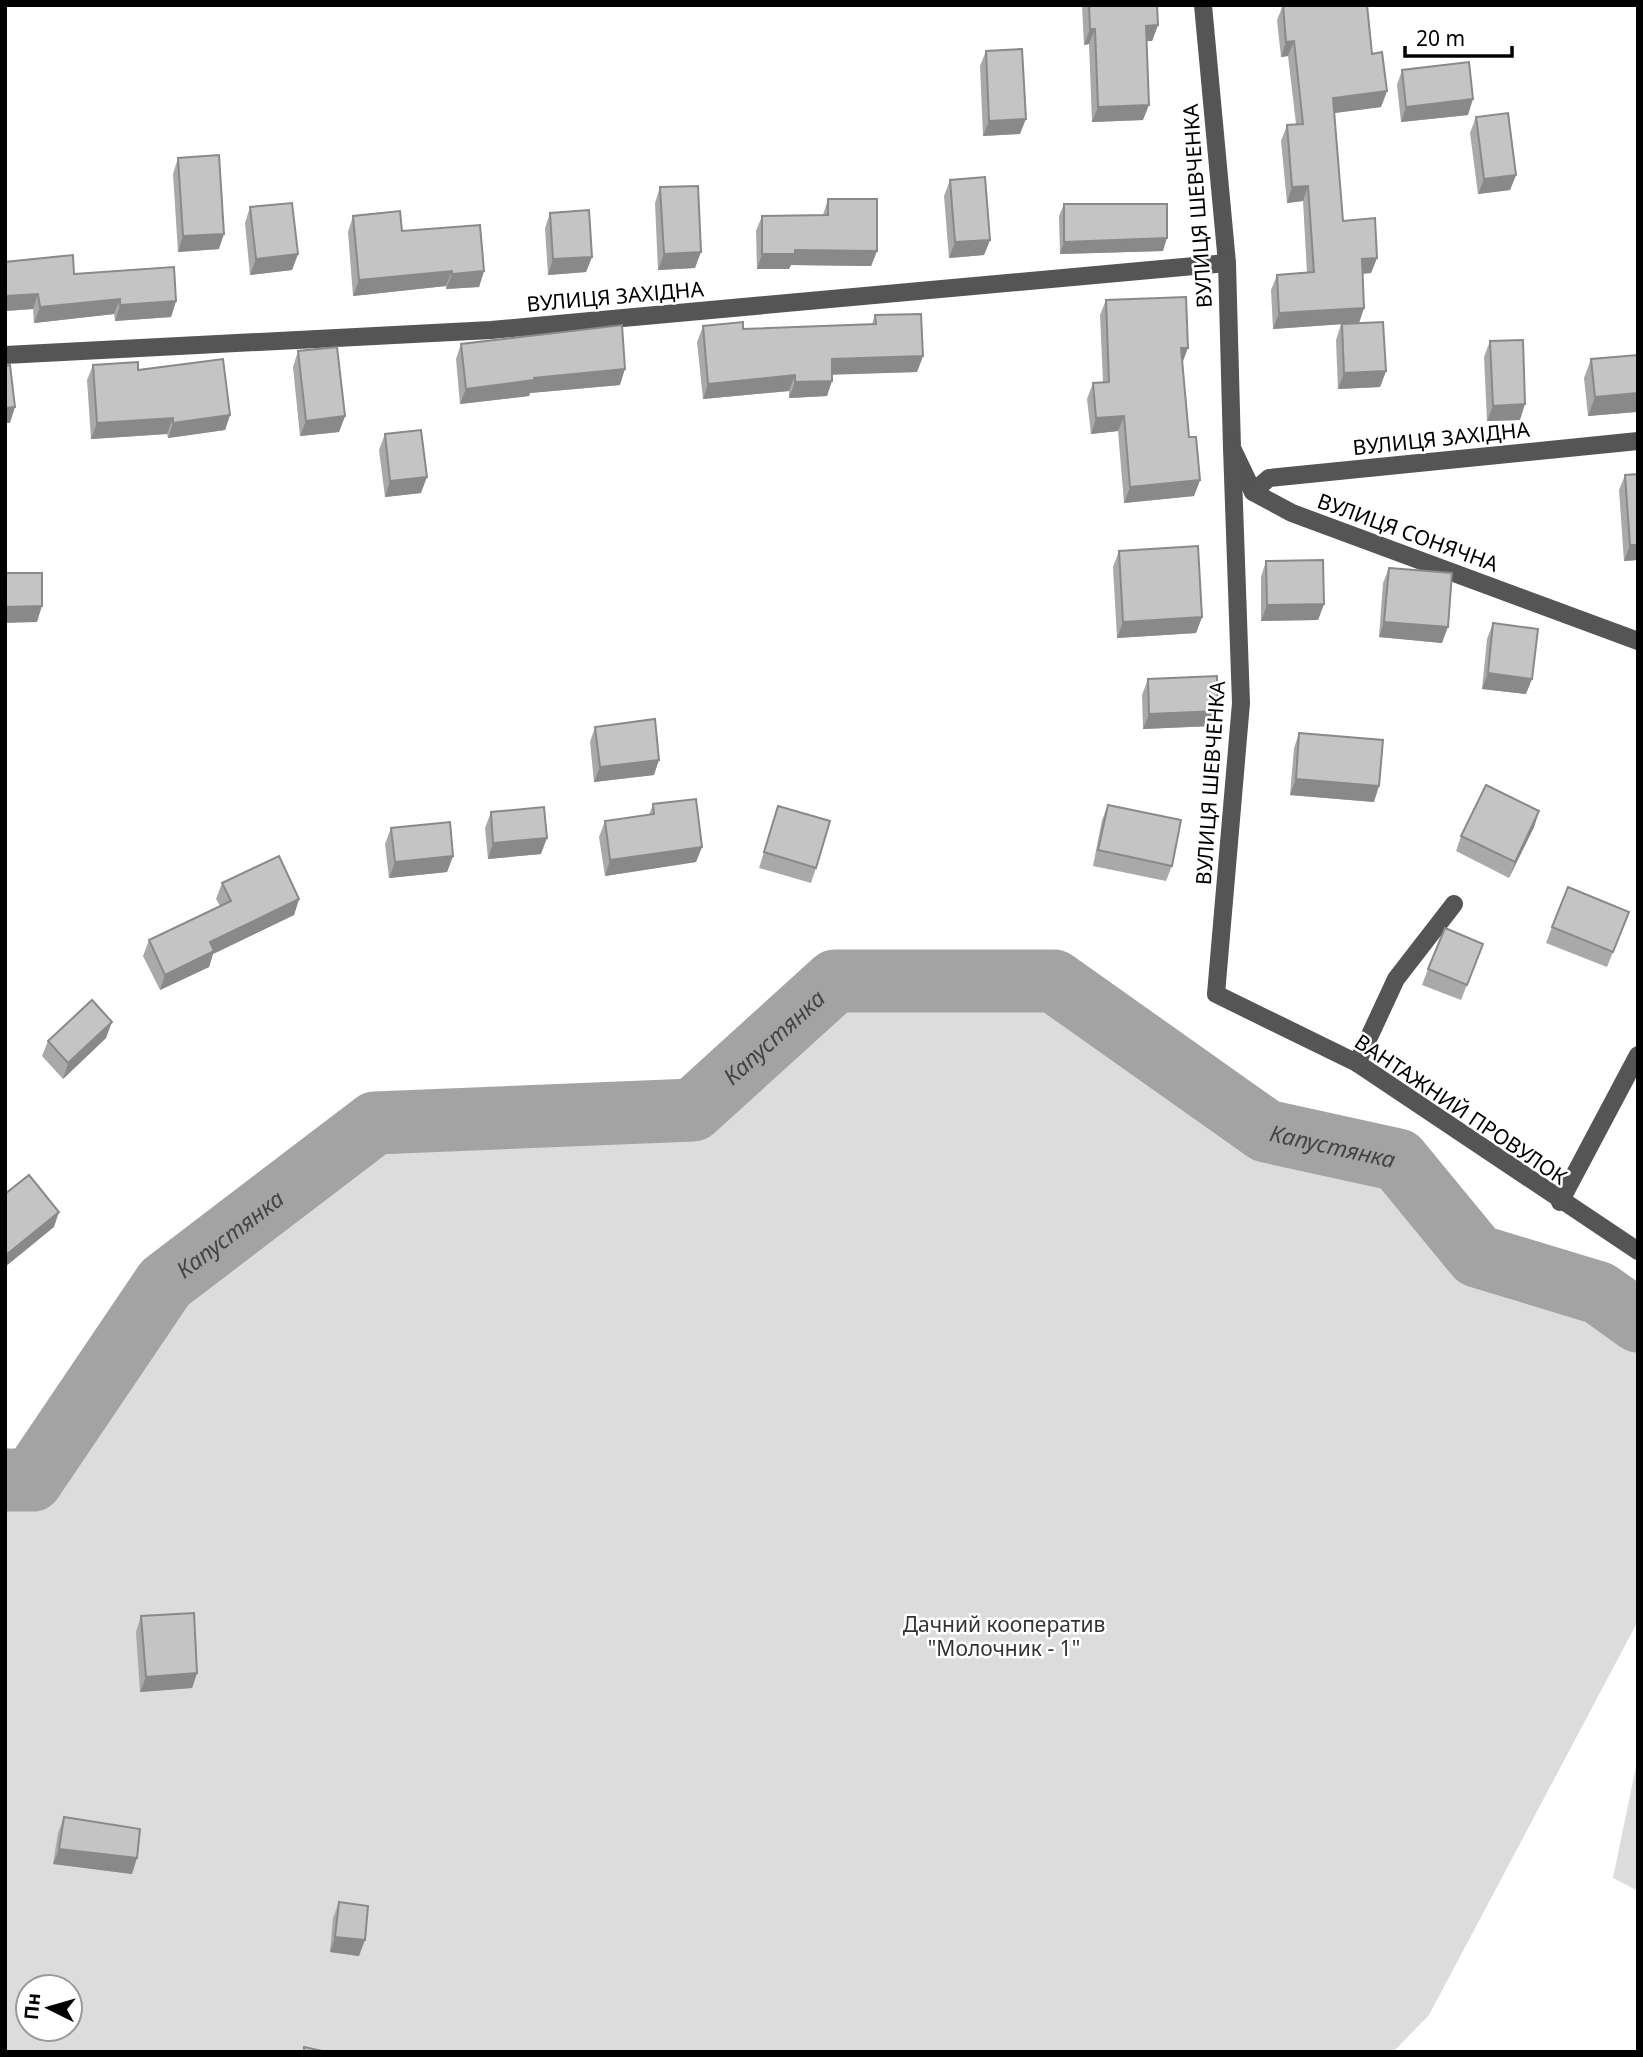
<svg xmlns="http://www.w3.org/2000/svg" width="1643" height="2057" font-family="'Noto Sans',sans-serif">
	<style>
		.green { fill: #dcdcdc; fill-rule: evenodd }
		.lines { fill: none; stroke-linecap: round; stroke-linejoin: round }
		.river { stroke: #a3a3a3; stroke-width: 63 }
		.minor { stroke: #555; stroke-width: 18 }
		.wall { fill: #a9a9a9 }
		.shaded-wall { fill: #898989 }
		.building { fill: #c4c4c4; stroke: #898989; stroke-width: 2 }
		.labels { text-anchor: middle; dominant-baseline: central; stroke-width: 5; stroke-linejoin: round; paint-order: stroke }
		.street-label { font-size: 21px; fill: #000; stroke: #fff }
		.park-label { font-size: 21px; fill: #333; stroke: #fff }
		.water-label { font-size: 23px; font-style: italic; fill: #444; stroke: #fff }
	</style>
	<rect width="100%" height="100%" fill="#fff"/>
	<g class="green">
		<path d="M1044 1004 1248 1150 1391 1183 1462 1279 1595 1316 1638 1352V1621L1429 2015 1393 2052H5V1508L36 1509 169 1313 358 1156 710 1126 838 1012ZM28 1987H70V2029H28Z"/>
		<polygon points="1638,1757 1638,1891 1613,1878"/>
	</g>
	<g class="lines">
		<path class="river" id="s1" d="M5 1480H32L165 1283 375 1123 693 1110 835 981H1054L1266 1131 1398 1160 1477 1256 1599 1293 1638 1321"/>
		<g class="minor">
			<polyline points="1203,5 1227,263 1232,448 1253,492 1292,513 1638,641"/>
			<polyline points="5,355 491,330 1227,263"/>
			<polyline points="1232,448 1241,703 1216,994 1357,1063 1638,1251"/>
			<polyline points="1253,492 1269,478 1638,441"/>
			<polyline points="1357,1063 1396,979 1454,904"/>
			<polyline points="1560,1202 1638,1055"/>
		</g>
	</g>
	<g class="wall">
		<polygon points="1082,5 1157,5 1158,25 1152,41 1146,41 1143,120 1092,122 1089,44 1084,45"/>
		<polygon points="1283,5 1372,54 1387,91 1381,107 1334,113 1343,221 1377,258 1371,273 1363,274 1364,308 1359,323 1386,371 1380,387 1338,389 1336,340 1341,324 1273,329 1271,290 1277,275 1307,273 1303,201 1287,203 1281,141 1287,125 1296,124 1288,56 1281,57 1277,20"/>
		<polygon points="986,51 1020,134 983,136 980,66"/>
		<polygon points="1402,70 1468,115 1401,122 1397,85"/>
		<polygon points="1476,117 1516,175 1510,190 1478,194 1470,133"/>
		<polygon points="178,158 219,249 178,252 173,174"/>
		<polygon points="950,180 990,240 984,255 949,258 944,196"/>
		<polygon points="660,187 695,268 658,270 655,203"/>
		<polygon points="828,199 877,251 871,266 791,265 789,269 757,269 756,231 762,216 823,215"/>
		<polygon points="1064,204 1163,251 1060,254 1059,216"/>
		<polygon points="250,207 298,254 292,270 250,275 245,223"/>
		<polygon points="550,213 592,257 586,272 548,275 545,228"/>
		<polygon points="353,216 402,231 484,271 479,287 446,289 446,286 353,296 348,232"/>
		<polygon points="74,274 176,301 171,317 115,321 114,314 34,323 33,309 5,311"/>
		<polygon points="1106,300 1182,364 1189,437 1200,480 1194,496 1124,503 1118,431 1091,434 1087,399 1093,383 1103,382 1100,315"/>
		<polygon points="875,315 923,356 917,372 832,374 827,396 789,398 789,391 703,399 697,342 703,326 743,329 872,324"/>
		<polygon points="1490,341 1520,420 1487,421 1484,357"/>
		<polygon points="461,344 620,385 530,393 529,396 460,404 456,359"/>
		<polygon points="298,351 345,416 339,432 300,436 293,367"/>
		<polygon points="1638,355 1638,408 1636,412 1588,416 1584,378 1591,359"/>
		<polygon points="93,365 138,370 230,415 225,430 168,438 167,434 91,439 87,380"/>
		<polygon points="385,434 421,493 385,497 379,450"/>
		<polygon points="1625,475 1638,560 1624,561 1619,490"/>
		<polygon points="1119,551 1202,617 1196,633 1117,638 1113,567"/>
		<polygon points="1266,561 1324,604 1318,620 1261,621 1261,577"/>
		<polygon points="1389,568 1442,643 1379,637 1383,583"/>
		<polygon points="1493,623 1526,694 1482,689 1487,639"/>
		<polygon points="1148,679 1212,726 1143,729 1142,695"/>
		<polygon points="595,727 654,775 594,782 590,742"/>
		<polygon points="1299,733 1374,802 1290,795 1294,748"/>
		<polygon points="653,804 702,847 696,862 605,876 599,837 605,821 649,815"/>
		<polygon points="1108,805 1172,866 1166,881 1093,866 1102,820"/>
		<polygon points="778,806 816,868 811,883 759,868"/>
		<polygon points="1539,811 1534,827 1509,878 1456,851 1461,836"/>
		<polygon points="491,812 541,854 488,859 485,828"/>
		<polygon points="391,828 453,856 447,872 389,878 385,844"/>
		<polygon points="222,883 299,899 294,915 213,954 209,967 160,990 143,956 149,940 220,906 216,899"/>
		<polygon points="1552,927 1623,927 1607,967 1546,943"/>
		<polygon points="1483,944 1461,1000 1422,985 1428,969"/>
		<polygon points="106,1038 63,1079 42,1056 48,1041"/>
		<polygon points="141,1616 197,1673 192,1688 140,1692 136,1632"/>
		<polygon points="64,1817 132,1874 53,1864 58,1833"/>
		<polygon points="339,1902 359,1956 330,1952 333,1918"/>
	</g>
	<g class="shaded-wall">
		<polygon points="1158,25 1152,41 1140,41 1146,26"/>
		<polygon points="1090,29 1095,29 1089,44 1084,45"/>
		<polygon points="1294,41 1288,56 1281,57 1286,42"/>
		<polygon points="1387,91 1381,107 1327,114 1333,98"/>
		<polygon points="1473,99 1468,115 1401,122 1406,107"/>
		<polygon points="1149,105 1143,120 1092,122 1098,107"/>
		<polygon points="1026,119 1020,134 983,136 989,121"/>
		<polygon points="1516,175 1510,190 1478,194 1484,179"/>
		<polygon points="1308,186 1303,201 1287,203 1292,187"/>
		<polygon points="224,234 219,249 178,252 183,236"/>
		<polygon points="1167,238 1163,251 1060,254 1064,242"/>
		<polygon points="990,240 984,255 949,258 955,242"/>
		<polygon points="795,250 877,251 871,266 791,265 789,269 757,269 762,254"/>
		<polygon points="701,252 695,268 658,270 664,254"/>
		<polygon points="298,254 292,270 250,275 256,259"/>
		<polygon points="592,257 586,272 548,275 553,259"/>
		<polygon points="1377,258 1371,273 1356,274 1362,259"/>
		<polygon points="452,271 446,286 353,296 359,280"/>
		<polygon points="484,271 479,287 446,289 452,274"/>
		<polygon points="38,294 33,309 5,311 5,296"/>
		<polygon points="120,299 114,314 34,323 40,307"/>
		<polygon points="176,301 171,317 115,321 120,305"/>
		<polygon points="1364,308 1359,323 1273,329 1279,313"/>
		<polygon points="1181,348 1188,348 1182,364"/>
		<polygon points="923,356 917,372 826,375 832,359"/>
		<polygon points="625,369 620,385 530,393 529,396 460,404 466,389 534,378"/>
		<polygon points="1386,371 1380,387 1338,389 1344,373"/>
		<polygon points="795,375 789,391 703,399 708,384"/>
		<polygon points="832,381 827,396 789,398 795,382"/>
		<polygon points="1638,393 1638,408 1636,412 1588,416 1595,397"/>
		<polygon points="1525,404 1520,420 1487,421 1493,406"/>
		<polygon points="15,407 10,423 5,423 5,408"/>
		<polygon points="230,415 225,430 168,438 173,423"/>
		<polygon points="345,416 339,432 300,436 306,421"/>
		<polygon points="1124,416 1118,431 1091,434 1096,418"/>
		<polygon points="173,418 167,434 91,439 97,423"/>
		<polygon points="427,477 421,493 385,497 390,481"/>
		<polygon points="1200,480 1194,496 1124,503 1130,487"/>
		<polygon points="1630,545 1638,545 1638,560 1624,561"/>
		<polygon points="1324,604 1318,620 1261,621 1267,605"/>
		<polygon points="42,606 37,622 5,623 5,607"/>
		<polygon points="1202,617 1196,633 1117,638 1123,622"/>
		<polygon points="1384,622 1448,627 1442,643 1379,637"/>
		<polygon points="1488,673 1532,679 1526,694 1482,689"/>
		<polygon points="1218,711 1212,726 1143,729 1149,714"/>
		<polygon points="659,760 654,775 594,782 600,767"/>
		<polygon points="1296,779 1379,786 1374,802 1290,795"/>
		<polygon points="1539,811 1534,827 1509,878 1515,862"/>
		<polygon points="547,838 541,854 488,859 493,843"/>
		<polygon points="702,847 696,862 605,876 610,860"/>
		<polygon points="453,856 447,872 389,878 395,862"/>
		<polygon points="299,899 294,915 213,954 209,967 160,990 165,975 210,942"/>
		<polygon points="112,1022 106,1038 63,1079 68,1063"/>
		<polygon points="59,1212 54,1227 5,1267 6,1255"/>
		<polygon points="197,1673 192,1688 140,1692 146,1677"/>
		<polygon points="59,1849 137,1858 132,1874 53,1864"/>
		<polygon points="335,1937 365,1940 359,1956 330,1952"/>
	</g>
	<g class="building">
		<polygon points="1089,5 1157,5 1158,25 1146,26 1149,105 1098,107 1095,29 1090,29"/>
		<polygon points="1283,5 1367,5 1372,54 1382,52 1387,91 1333,98 1343,221 1375,218 1377,258 1362,259 1364,308 1279,313 1277,275 1314,272 1308,186 1292,187 1287,125 1303,124 1294,41 1286,42"/>
		<polygon points="1022,49 1026,119 989,121 986,51"/>
		<polygon points="1469,62 1473,99 1406,107 1402,70"/>
		<polygon points="1508,113 1516,175 1484,179 1476,117"/>
		<polygon points="219,155 224,234 183,236 178,158"/>
		<polygon points="985,177 990,240 955,242 950,180"/>
		<polygon points="698,186 701,252 664,254 660,187"/>
		<polygon points="828,199 877,199 877,251 795,250 795,254 762,254 762,216 828,215"/>
		<polygon points="292,203 298,254 256,259 250,207"/>
		<polygon points="1064,204 1167,204 1167,238 1064,242"/>
		<polygon points="589,210 592,257 553,259 550,213"/>
		<polygon points="400,211 402,231 480,225 484,271 452,274 452,271 359,280 353,216"/>
		<polygon points="73,255 74,274 174,267 176,301 120,305 120,299 40,307 38,294 5,296 5,262"/>
		<polygon points="1186,297 1188,348 1181,348 1189,437 1196,437 1200,480 1130,487 1124,416 1096,418 1093,383 1109,382 1106,300"/>
		<polygon points="921,314 923,356 832,359 832,381 795,382 795,375 708,384 703,326 743,322 743,329 876,324 875,315"/>
		<polygon points="1383,322 1386,371 1344,373 1342,324"/>
		<polygon points="622,325 625,369 534,378 534,380 466,389 461,344"/>
		<polygon points="1523,340 1525,404 1493,406 1490,341"/>
		<polygon points="337,347 345,416 306,421 298,351"/>
		<polygon points="1638,355 1638,393 1595,397 1591,359"/>
		<polygon points="223,359 230,415 173,423 173,418 97,423 93,365 138,362 138,370"/>
		<polygon points="10,365 15,407 5,408 5,366"/>
		<polygon points="421,430 427,477 390,481 385,434"/>
		<polygon points="1638,474 1638,545 1630,545 1625,475"/>
		<polygon points="1198,546 1202,617 1123,622 1119,551"/>
		<polygon points="1323,560 1324,604 1267,605 1266,561"/>
		<polygon points="1389,568 1452,573 1448,627 1384,622"/>
		<polygon points="5,573 42,573 42,606 5,607"/>
		<polygon points="1493,623 1538,629 1532,679 1488,673"/>
		<polygon points="1217,676 1218,711 1149,714 1148,679"/>
		<polygon points="655,719 659,760 600,767 595,727"/>
		<polygon points="1299,733 1383,740 1379,786 1296,779"/>
		<polygon points="1486,785 1539,811 1515,862 1461,836"/>
		<polygon points="696,799 702,847 610,860 605,821 654,814 653,804"/>
		<polygon points="1108,805 1181,820 1172,866 1098,850"/>
		<polygon points="778,806 830,821 816,868 764,852"/>
		<polygon points="544,807 547,838 493,843 491,812"/>
		<polygon points="450,822 453,856 395,862 391,828"/>
		<polygon points="279,856 299,899 210,942 214,951 165,975 149,940 231,901 222,883"/>
		<polygon points="1568,887 1629,912 1613,952 1552,927"/>
		<polygon points="1445,928 1483,944 1467,985 1428,969"/>
		<polygon points="92,1000 112,1022 68,1063 48,1041"/>
		<polygon points="29,1175 59,1212 6,1255 5,1194"/>
		<polygon points="194,1613 197,1673 146,1677 141,1616"/>
		<polygon points="64,1817 140,1829 137,1858 59,1849"/>
		<polygon points="339,1902 368,1906 365,1940 335,1937"/>
		<polygon points="304,2047 327,2052 304,2052"/>
	</g>
	<g class="labels">
		<g class="street-label">
			<text transform="translate(1197 206) rotate(-94)">ВУЛИЦЯ ШЕВЧЕНКА</text>
			<text transform="translate(615 296) rotate(-5)">ВУЛИЦЯ ЗАХІДНА</text>
			<text transform="translate(1441 438) rotate(-6)">ВУЛИЦЯ ЗАХІДНА</text>
			<text transform="translate(1408 532) rotate(20)">ВУЛИЦЯ СОНЯЧНА</text>
			<text transform="translate(1210 783) rotate(-86)">ВУЛИЦЯ ШЕВЧЕНКА</text>
			<text transform="translate(1461 1109) rotate(34)">ВАНТАЖНИЙ ПРОВУЛОК</text>
		</g>
		<g class="park-label">
			<text x="1004" y="1624">Дачний кооператив<tspan x="1004" dy="24">"Молочник - 1"</tspan></text>
		</g>
		<g class="water-label">
			<text stroke="none"><textPath href="#s1" startOffset="956">Капустянка</textPath></text>
			<text stroke="none"><textPath href="#s1" startOffset="1586">Капустянка</textPath></text>
			<text stroke="none"><textPath href="#s1" startOffset="346">Капустянка</textPath></text>
		</g>
	</g>
	<rect width="1643" height="2057" fill="none" stroke="#000000" stroke-width="14"/>
	<g transform="translate(49 2008) rotate(275)"><circle r="33" fill="#ffffff" stroke="#999999" stroke-width="2"/>
	<path d="M0-5L12 26L0 18L-12 26Z" fill="#000000"/>
	<text y="-10" font-size="19" font-weight="bold" text-anchor="middle" fill="#000000">Пн</text>
	</g>
	<path d="M1405 46v10h107v-10" fill="none" stroke="#000000" stroke-width="3.5"/>
	<text x="1416" y="46" font-size="21" fill="#000000" stroke="#ffffff" stroke-width="5" paint-order="stroke">20 m</text>
</svg>
